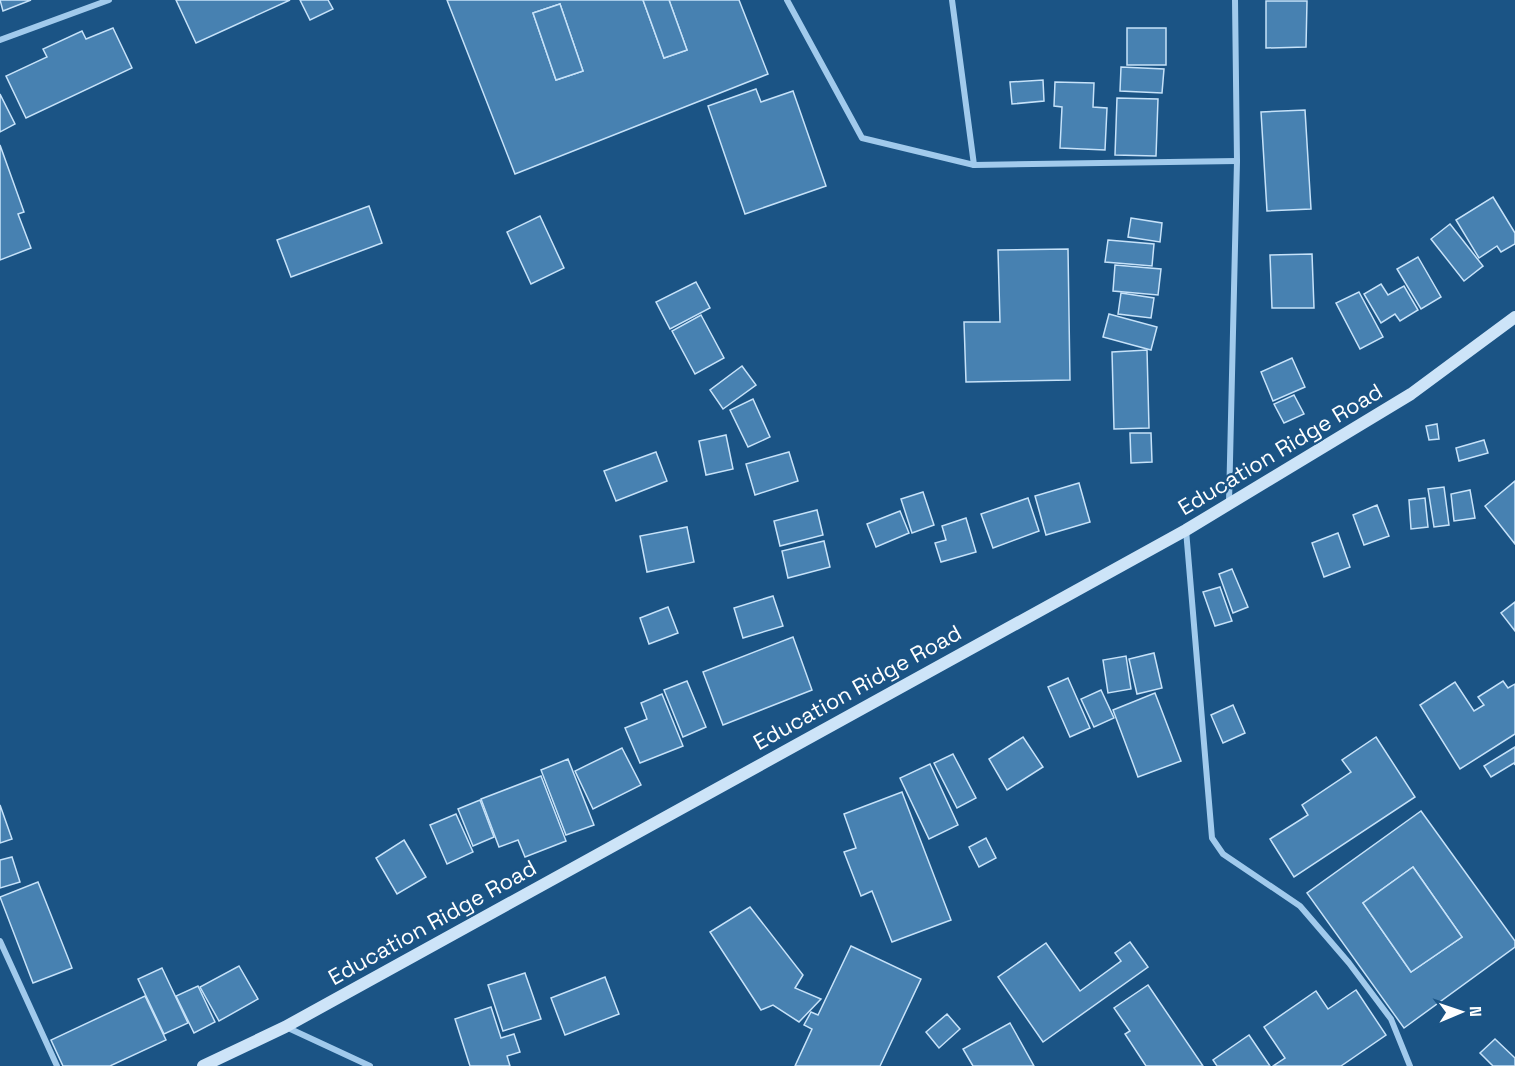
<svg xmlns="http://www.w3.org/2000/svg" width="1515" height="1066" font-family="'Space Grotesk',sans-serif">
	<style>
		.building { fill: #4781b1; stroke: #c6e2f9; stroke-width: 1.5; fill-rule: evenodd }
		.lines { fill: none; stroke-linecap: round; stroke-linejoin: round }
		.minor { stroke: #a1caec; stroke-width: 6 }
		.secondary { stroke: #cde4f8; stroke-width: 12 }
		.labels { text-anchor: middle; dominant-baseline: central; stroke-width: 4.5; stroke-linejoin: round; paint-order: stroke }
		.street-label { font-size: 22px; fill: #fff; stroke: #1b5485 }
	</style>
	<rect width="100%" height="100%" fill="#1b5485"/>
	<g class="building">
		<polygon points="0,0 31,0 3,11"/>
		<polygon points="176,0 290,0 196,43"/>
		<polygon points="300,0 328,0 333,9 310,20"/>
		<path d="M447 0H643L664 58 687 50 669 0H739L768 74 515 174ZM560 4 583 71 556 80 533 13Z"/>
		<polygon points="643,0 669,0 687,50 664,58"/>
		<polygon points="1266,1 1307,1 1306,47 1266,48"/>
		<polygon points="560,4 583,71 556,80 533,13"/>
		<polygon points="113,28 132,68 26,118 6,76 47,57 43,49 82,31 86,39"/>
		<rect x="1127" y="28" width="39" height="37"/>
		<polygon points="1121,67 1164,69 1162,93 1120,91"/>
		<polygon points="1043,80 1044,101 1012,104 1010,82"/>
		<polygon points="1055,82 1094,83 1093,107 1107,108 1105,150 1060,148 1062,107 1054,106"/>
		<polygon points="756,89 761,102 793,91 826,186 745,214 708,106"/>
		<polygon points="0,94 15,124 0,132"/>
		<polygon points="1117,98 1158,99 1156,156 1115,155"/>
		<polygon points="1305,110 1311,209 1267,211 1261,112"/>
		<polygon points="0,145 24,212 18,214 31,248 0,260"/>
		<polygon points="1493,197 1515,233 1515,244 1501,252 1497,246 1479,258 1456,220"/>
		<polygon points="369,206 382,243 291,277 277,240"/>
		<polygon points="540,216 564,268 531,284 507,232"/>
		<polygon points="1131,218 1162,223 1160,242 1128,237"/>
		<polygon points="1450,224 1483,266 1464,281 1431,239"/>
		<polygon points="1108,240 1154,244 1152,266 1105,262"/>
		<polygon points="1068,249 1070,380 966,382 964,322 1000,322 998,250"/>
		<polygon points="1312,254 1314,308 1272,308 1270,255"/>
		<polygon points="1418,257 1441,297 1421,309 1397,269"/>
		<polygon points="1115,265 1161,269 1158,295 1113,291"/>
		<polygon points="696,282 710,308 670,329 656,302"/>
		<polygon points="1381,284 1388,295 1404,286 1418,310 1400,321 1395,314 1381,323 1364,294"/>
		<polygon points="1359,292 1383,337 1360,349 1336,303"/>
		<polygon points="1121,293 1154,298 1151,318 1118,314"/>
		<polygon points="1109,314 1157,327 1151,350 1103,337"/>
		<polygon points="701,315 724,358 695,374 672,331"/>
		<polygon points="1147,350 1149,428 1114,429 1112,352"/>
		<polygon points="1292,358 1305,387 1273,401 1261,372"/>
		<polygon points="742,366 756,385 723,409 710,390"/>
		<polygon points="1294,395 1304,414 1284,423 1274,404"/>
		<polygon points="753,399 770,437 748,447 730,410"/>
		<polygon points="1437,424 1439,439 1429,440 1426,426"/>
		<polygon points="1130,433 1151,433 1152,462 1131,463"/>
		<polygon points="726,435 733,469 706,475 699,441"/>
		<polygon points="1484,440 1488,453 1459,461 1456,448"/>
		<polygon points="656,452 667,481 616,501 604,471"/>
		<polygon points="789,452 798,481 755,495 746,464"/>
		<polygon points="1515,481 1515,544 1485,506"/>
		<polygon points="1079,483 1090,522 1046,535 1035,496"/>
		<polygon points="1444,487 1449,525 1434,527 1428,489"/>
		<polygon points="1470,490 1475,518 1454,521 1451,494"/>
		<polygon points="923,492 934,525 912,533 901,499"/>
		<polygon points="1028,498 1039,531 993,548 981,514"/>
		<polygon points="1425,498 1428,527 1411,529 1409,500"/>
		<polygon points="1377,505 1389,536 1364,545 1353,515"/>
		<polygon points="817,510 823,535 780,546 774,521"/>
		<polygon points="900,511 909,533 876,547 867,524"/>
		<polygon points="966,518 976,552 941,562 935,543 946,540 942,526"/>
		<polygon points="687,527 694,562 647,572 640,536"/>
		<polygon points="1338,533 1350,567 1324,577 1312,543"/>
		<polygon points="824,541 830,567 788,578 782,551"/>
		<polygon points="1232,569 1248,607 1233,613 1219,574"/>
		<polygon points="1220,587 1232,621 1215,626 1203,592"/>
		<polygon points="773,596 783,626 743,638 734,608"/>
		<polygon points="1515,602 1515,631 1501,613"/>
		<polygon points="668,607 678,633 649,644 640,618"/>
		<polygon points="793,637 812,690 723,725 703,672"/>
		<polygon points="1154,653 1162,688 1137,694 1129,659"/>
		<polygon points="1126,656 1131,689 1108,693 1103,660"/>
		<polygon points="1068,678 1090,728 1070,737 1048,687"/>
		<polygon points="687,681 706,727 683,737 664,690"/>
		<polygon points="1503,681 1508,688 1515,684 1515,734 1460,769 1420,705 1455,682 1474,711 1484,705 1478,697"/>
		<polygon points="1101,690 1114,718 1094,727 1081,699"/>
		<polygon points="1155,693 1181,761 1138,777 1113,710"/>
		<polygon points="662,694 683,746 640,763 625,728 647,719 641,703"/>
		<polygon points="1233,705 1245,733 1223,743 1211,715"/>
		<polygon points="1023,737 1043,767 1007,790 989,759"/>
		<polygon points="1376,737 1415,797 1294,877 1270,839 1308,815 1302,805 1351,772 1342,760"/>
		<polygon points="1515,747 1515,765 1514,763 1491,777 1484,766"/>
		<polygon points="622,748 641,785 593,809 575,771"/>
		<polygon points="953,754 976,798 957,808 934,763"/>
		<polygon points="568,759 594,825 566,835 541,770"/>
		<polygon points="930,764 958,825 929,839 900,778"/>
		<polygon points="541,776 566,841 525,857 518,840 499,847 481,799"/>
		<polygon points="902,792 951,920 892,942 872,891 861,896 844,852 856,848 844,814"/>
		<polygon points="480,800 494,837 473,846 458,809"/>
		<polygon points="0,805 12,839 0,843"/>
		<path d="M1421 811 1515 941V947L1404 1028 1307 893ZM1413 867 1462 937 1411 972 1363 903Z"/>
		<polygon points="456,814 473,852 447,864 430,825"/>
		<polygon points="986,838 996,858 979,867 969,847"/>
		<polygon points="404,840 426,877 397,894 376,858"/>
		<polygon points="12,857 20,882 0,888 0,860"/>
		<polygon points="1413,867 1462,937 1411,972 1363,903"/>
		<polygon points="38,882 72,968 33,983 0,897"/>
		<polygon points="750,907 803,975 795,988 821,999 799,1022 773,1005 761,1010 710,932"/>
		<polygon points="1130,942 1148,967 1043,1042 998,977 1046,943 1080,991 1121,961 1115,953"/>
		<polygon points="851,946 921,979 880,1066 795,1066 812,1029 804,1025 811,1012 818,1015"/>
		<polygon points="239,966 258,999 219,1021 200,987"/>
		<polygon points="162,968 188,1023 164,1034 138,979"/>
		<polygon points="525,973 541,1019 503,1031 488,985"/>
		<polygon points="605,977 619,1014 565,1035 551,998"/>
		<polygon points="1148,985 1203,1066 1146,1066 1125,1034 1130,1031 1114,1008"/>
		<polygon points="198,986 215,1022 194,1033 176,996"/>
		<polygon points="1356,990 1386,1035 1341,1066 1273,1066 1285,1058 1264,1027 1316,991 1328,1009"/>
		<polygon points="145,996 166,1040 110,1066 63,1066 51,1040"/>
		<polygon points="491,1007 501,1038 514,1034 520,1052 507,1056 510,1066 470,1066 455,1019"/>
		<polygon points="947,1014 960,1029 939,1048 926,1032"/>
		<polygon points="1010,1023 1034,1066 973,1066 963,1049"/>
		<polygon points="1249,1035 1270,1066 1217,1066 1213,1060"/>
		<polygon points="1495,1039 1515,1058 1515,1066 1493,1066 1480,1053"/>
	</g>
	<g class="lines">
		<g class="minor">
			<polyline points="787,0 862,138 974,165 1237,161"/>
			<polyline points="952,0 974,165"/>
			<polyline points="0,40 109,0"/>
			<polyline points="1229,503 1237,161 1235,0"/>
			<polyline points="1186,530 1212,838 1223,854 1300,906 1349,963 1391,1019 1410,1066"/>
			<polyline points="0,941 57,1066"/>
			<polyline points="286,1027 370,1066"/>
		</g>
		<polyline class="secondary" points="203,1066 285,1027 1186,530 1411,394 1515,317"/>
	</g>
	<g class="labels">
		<g class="street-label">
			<text transform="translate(1280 449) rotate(-31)">Education Ridge Road</text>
			<text transform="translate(857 687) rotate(-29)">Education Ridge Road</text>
			<text transform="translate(432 922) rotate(-29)">Education Ridge Road</text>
		</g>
	</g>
	<g transform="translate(1461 1012) rotate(88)" stroke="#1b5485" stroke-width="4.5" paint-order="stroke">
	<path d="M0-4.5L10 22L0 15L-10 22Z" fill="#ffffff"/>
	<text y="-9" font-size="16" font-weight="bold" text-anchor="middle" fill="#ffffff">N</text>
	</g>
</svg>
